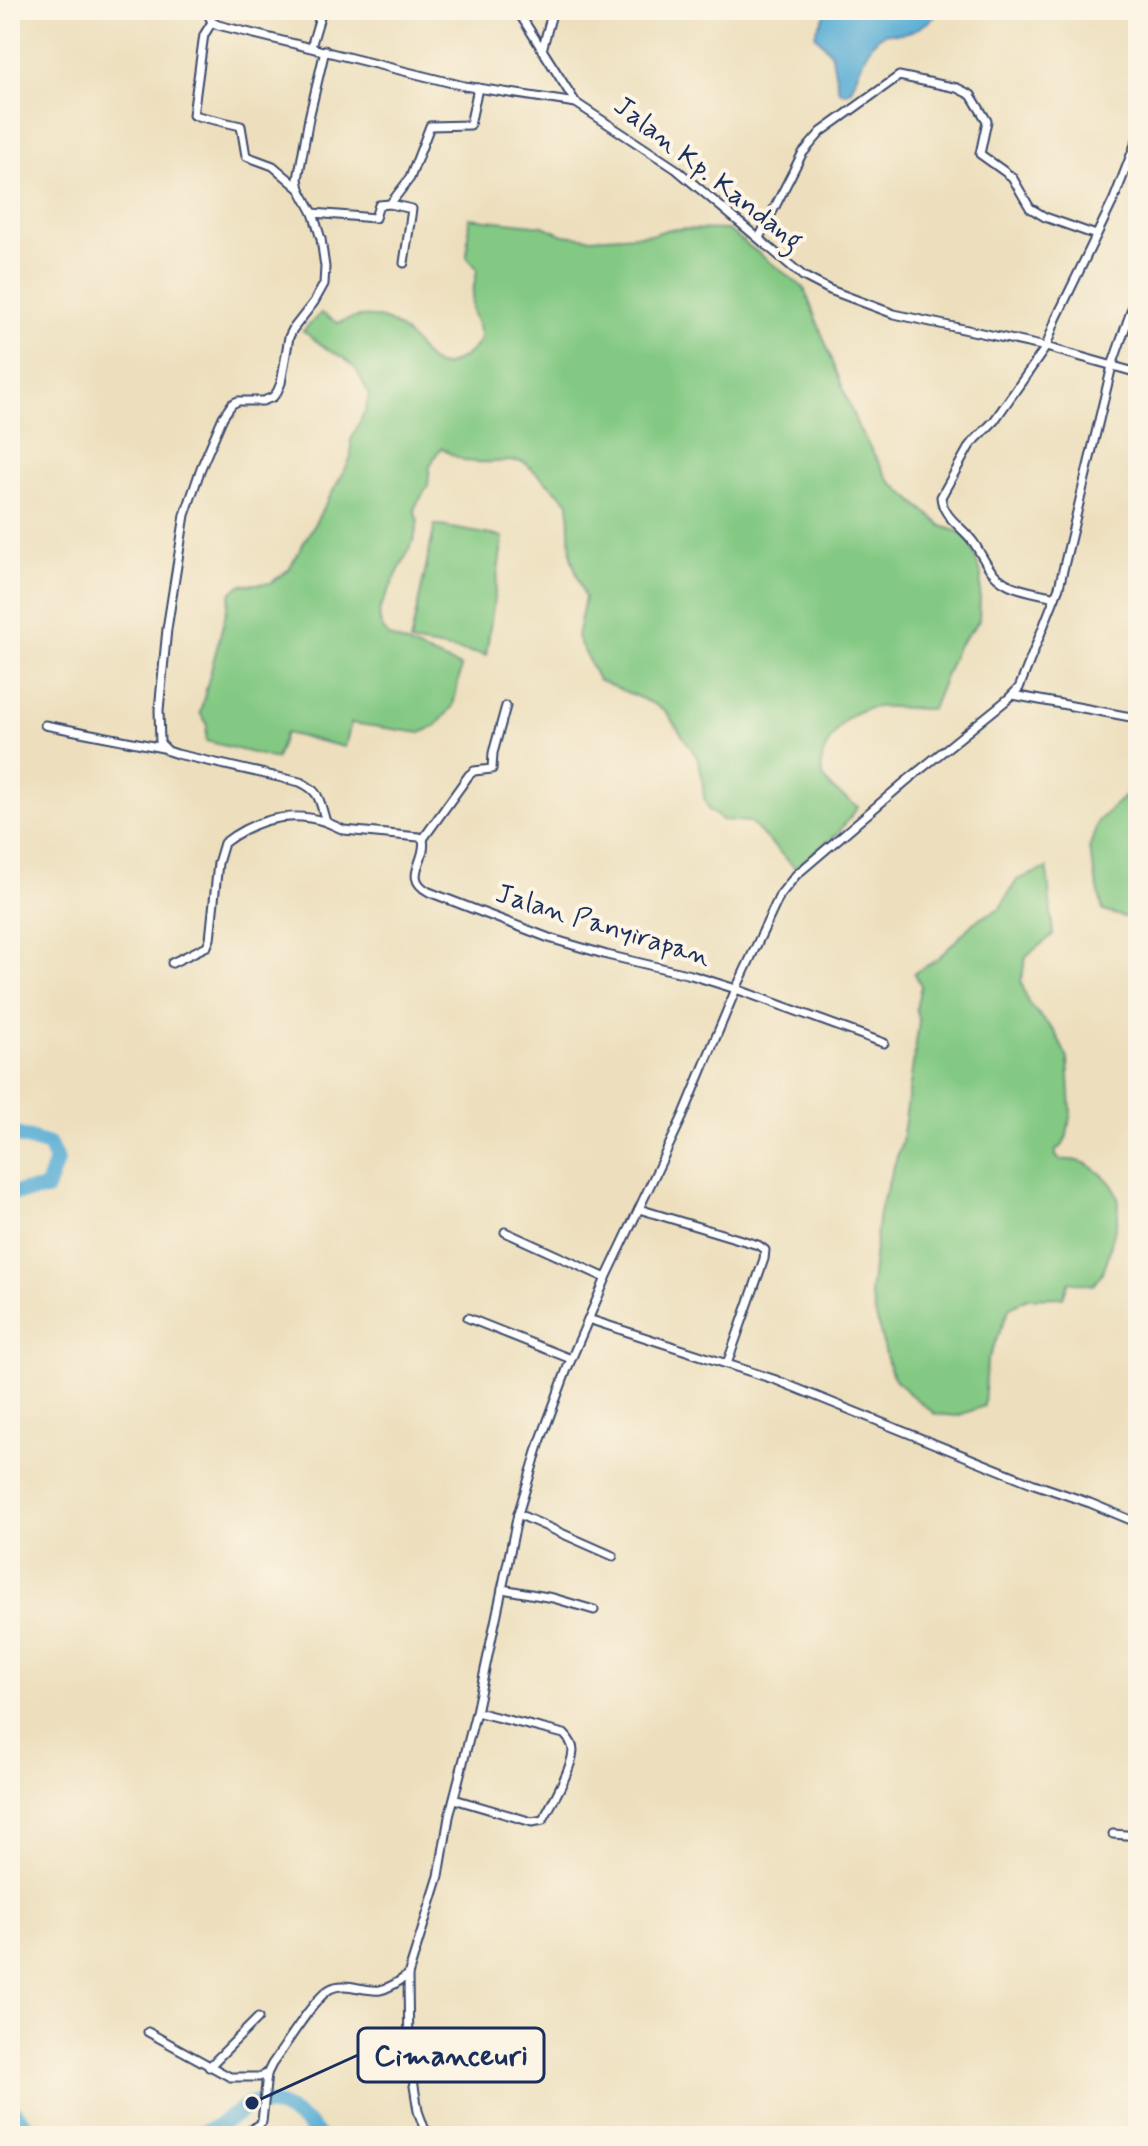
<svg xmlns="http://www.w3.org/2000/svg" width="1148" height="2146" font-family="Mynerve,sans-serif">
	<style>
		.green { fill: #83c983; stroke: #4f7c70; stroke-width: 2 }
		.water { fill: #59add5; stroke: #3a6e9a; stroke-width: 2 }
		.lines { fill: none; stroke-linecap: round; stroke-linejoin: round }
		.river { stroke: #59add5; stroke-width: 16 }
		.minor-casing { stroke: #3a496c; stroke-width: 11 }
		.minor { stroke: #fff; stroke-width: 7 }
		.labels { text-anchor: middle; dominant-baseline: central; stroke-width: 8; stroke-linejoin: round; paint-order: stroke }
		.street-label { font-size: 28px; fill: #1b2f5e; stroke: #fcf5e5 }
		.leader { fill: none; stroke: #1b2f5e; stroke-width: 3 }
		.callout-dot { fill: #1b2f5e; stroke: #fcf5e5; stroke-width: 3 }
		.callout { fill: #fcf5e5; stroke: #1b2f5e; stroke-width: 3 }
		.callout-label { font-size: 30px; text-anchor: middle; font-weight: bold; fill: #1b2f5e }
	</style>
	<rect width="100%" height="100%" fill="#fcf5e5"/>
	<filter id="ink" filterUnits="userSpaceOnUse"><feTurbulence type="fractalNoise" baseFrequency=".0125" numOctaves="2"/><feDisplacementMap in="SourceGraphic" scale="16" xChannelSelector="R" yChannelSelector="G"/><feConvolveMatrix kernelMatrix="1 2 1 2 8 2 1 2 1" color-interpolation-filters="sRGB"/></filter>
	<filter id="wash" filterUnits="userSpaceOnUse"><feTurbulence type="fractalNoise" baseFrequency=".006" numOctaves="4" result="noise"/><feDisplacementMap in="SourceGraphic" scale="32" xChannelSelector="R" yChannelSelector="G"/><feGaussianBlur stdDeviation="1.8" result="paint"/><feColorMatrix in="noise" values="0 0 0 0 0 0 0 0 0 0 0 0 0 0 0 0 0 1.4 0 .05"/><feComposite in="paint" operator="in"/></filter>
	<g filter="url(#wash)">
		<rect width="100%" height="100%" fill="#eddfbd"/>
		<g class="green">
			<path d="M469 218 543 226 564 235 590 238 654 234 669 229 728 230 804 288 859 429 889 480 942 526 959 532 967 538 970 543 981 574 979 621 957 647 932 709C910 710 884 703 863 710 847 715 840 725 831 739 808 775 829 788 858 807L837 834 795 868 750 822 722 820 709 810 704 798 702 775 697 757 667 713 654 704 598 680 577 637 585 598 571 557 569 502 525 463 518 461C486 461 469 469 442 448L437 453 430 466 428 486 415 507V512L418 522 414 540 380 608C378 621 381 628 390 637L461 667 453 706 437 725 421 733 351 723 345 747 285 733 276 759 206 741 207 724 200 713 231 593 240 585 271 583 289 569 347 466 351 456V440L366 409 369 394 356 369 344 358 327 349 303 331 321 313 338 323C374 308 396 320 419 348 424 354 429 362 437 365 449 369 479 350 480 337 481 327 472 318 472 308 471 296 475 282 477 271L476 267 467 257Z"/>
			<polygon points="435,525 503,537 486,655 410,642"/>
			<polygon points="1138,710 1138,921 1103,911 1089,849 1098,821 1127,794"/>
			<path d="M1047 868 1053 935 1026 956 1021 981 1028 1003 1055 1032 1068 1059 1071 1111 1067 1136 1063 1145 1056 1150V1156L1060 1160C1077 1159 1087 1162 1100 1173 1126 1193 1120 1211 1112 1240 1108 1258 1106 1270 1093 1285L1069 1281 1063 1297 1027 1298 1010 1307 987 1362 984 1406 957 1416 935 1414 906 1391 895 1379 890 1370 870 1294 879 1212 902 1141 919 1022 916 1009 921 985 914 973 938 959 974 922 1000 908 1017 880Z"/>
		</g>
		<path class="water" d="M828 10H943C931 20 920 30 904 33 897 34 890 32 884 34 867 41 858 74 851 90L845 93 839 91 831 53 815 35 817 29Z"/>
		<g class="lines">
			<g class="river">
				<polyline points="10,1133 49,1145 56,1161 46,1189 10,1193"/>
				<polyline points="10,2108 37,2136"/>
				<polyline points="193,2136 215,2128 252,2103 280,2106 305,2122 319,2136"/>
			</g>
		</g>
	</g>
	<g filter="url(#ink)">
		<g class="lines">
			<defs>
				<g id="minor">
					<polyline points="206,10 212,22 218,25 464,86 576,103 676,169 803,276 830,290 894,314 1046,347 1138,373"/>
					<polyline points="517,10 576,103"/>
					<polyline points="1134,10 1138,13"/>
					<polyline points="212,22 204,35 203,41 193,115 241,126 246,156 273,166 300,189"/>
					<polyline points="311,47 322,10"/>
					<path d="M325 50 309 118 298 179 300 189 313 213 321 239 325 267 324 284 314 302 293 329 289 337 281 383 277 392 273 397 263 401H238L232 404 223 417 201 468 185 515 167 629 159 710 160 743 168 751 177 754 300 782C321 792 319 800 326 822L344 830 419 837 423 839C428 860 401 877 429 892L549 938 607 955 691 975 736 989 884 1043"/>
					<polyline points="542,50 553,10"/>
					<polyline points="390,204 412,209 404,263"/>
					<polyline points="313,213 375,218 379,205 390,204 410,178 430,126 470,125 478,88"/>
					<polyline points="759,238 802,154 821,132 899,76 957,88 971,95 987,121 980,154 1012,177 1030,208 1045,217 1096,235"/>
					<path d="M1055 597C1040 593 1019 591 1006 583 989 574 984 558 974 543 963 527 943 518 941 497L970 445 994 421 1046 347 1056 319 1114 199 1138 137"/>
					<polyline points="1013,695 1136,718 1138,712"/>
					<polyline points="45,725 163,748"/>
					<polyline points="423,839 469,775 474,771 492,769 493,753 506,706"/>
					<path d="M172 963 207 946 210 939 218 863 224 843C254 820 289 810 326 822"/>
					<polyline points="639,1209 758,1245 765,1250 764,1259 727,1364"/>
					<polyline points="505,1232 606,1278"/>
					<polyline points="468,1318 571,1359"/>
					<polyline points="588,1319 776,1380 1034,1484 1090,1503 1138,1523"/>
					<polyline points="518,1514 613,1556"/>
					<polyline points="502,1589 553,1598 594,1610"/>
					<path d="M454 1799 532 1822 543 1820C552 1803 572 1769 573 1751 573 1744 568 1738 564 1734L476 1712"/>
					<polyline points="1113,1834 1138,1836"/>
					<polyline points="148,2032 230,2077 259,2077 267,2074"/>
					<polyline points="209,2067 258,2018"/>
					<polyline points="427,2131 443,2136"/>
					<path d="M242 2136 262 2122 267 2074 272 2064C284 2048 314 1998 330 1989 345 1981 364 1992 380 1990 390 1988 400 1981 408 1975"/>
					<polyline points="427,2136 418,2111 409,2055 408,1975 439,1876 449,1817 476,1712 518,1514 540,1442 567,1369 606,1278 683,1116 736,989 780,895 796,875 905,782 1008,699 1019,688 1059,587 1112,366 1138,291"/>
				</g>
			</defs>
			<use href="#minor" class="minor-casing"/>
			<use href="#minor" class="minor"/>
		</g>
	</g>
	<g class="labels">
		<g class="street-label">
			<text transform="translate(708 174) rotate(38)">Jalan Kp. Kandang</text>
			<text transform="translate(603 926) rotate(17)">Jalan Panyirapan</text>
		</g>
	</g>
	<path class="leader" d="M252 2103L358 2055"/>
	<circle class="callout-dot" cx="252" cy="2103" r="8"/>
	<rect class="callout" x="358" y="2028" width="186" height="54" rx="8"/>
	<g class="callout-label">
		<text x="451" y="2065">Cimanceuri</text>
	</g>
	<rect width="1148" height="2146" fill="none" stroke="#fcf5e5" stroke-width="40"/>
</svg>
